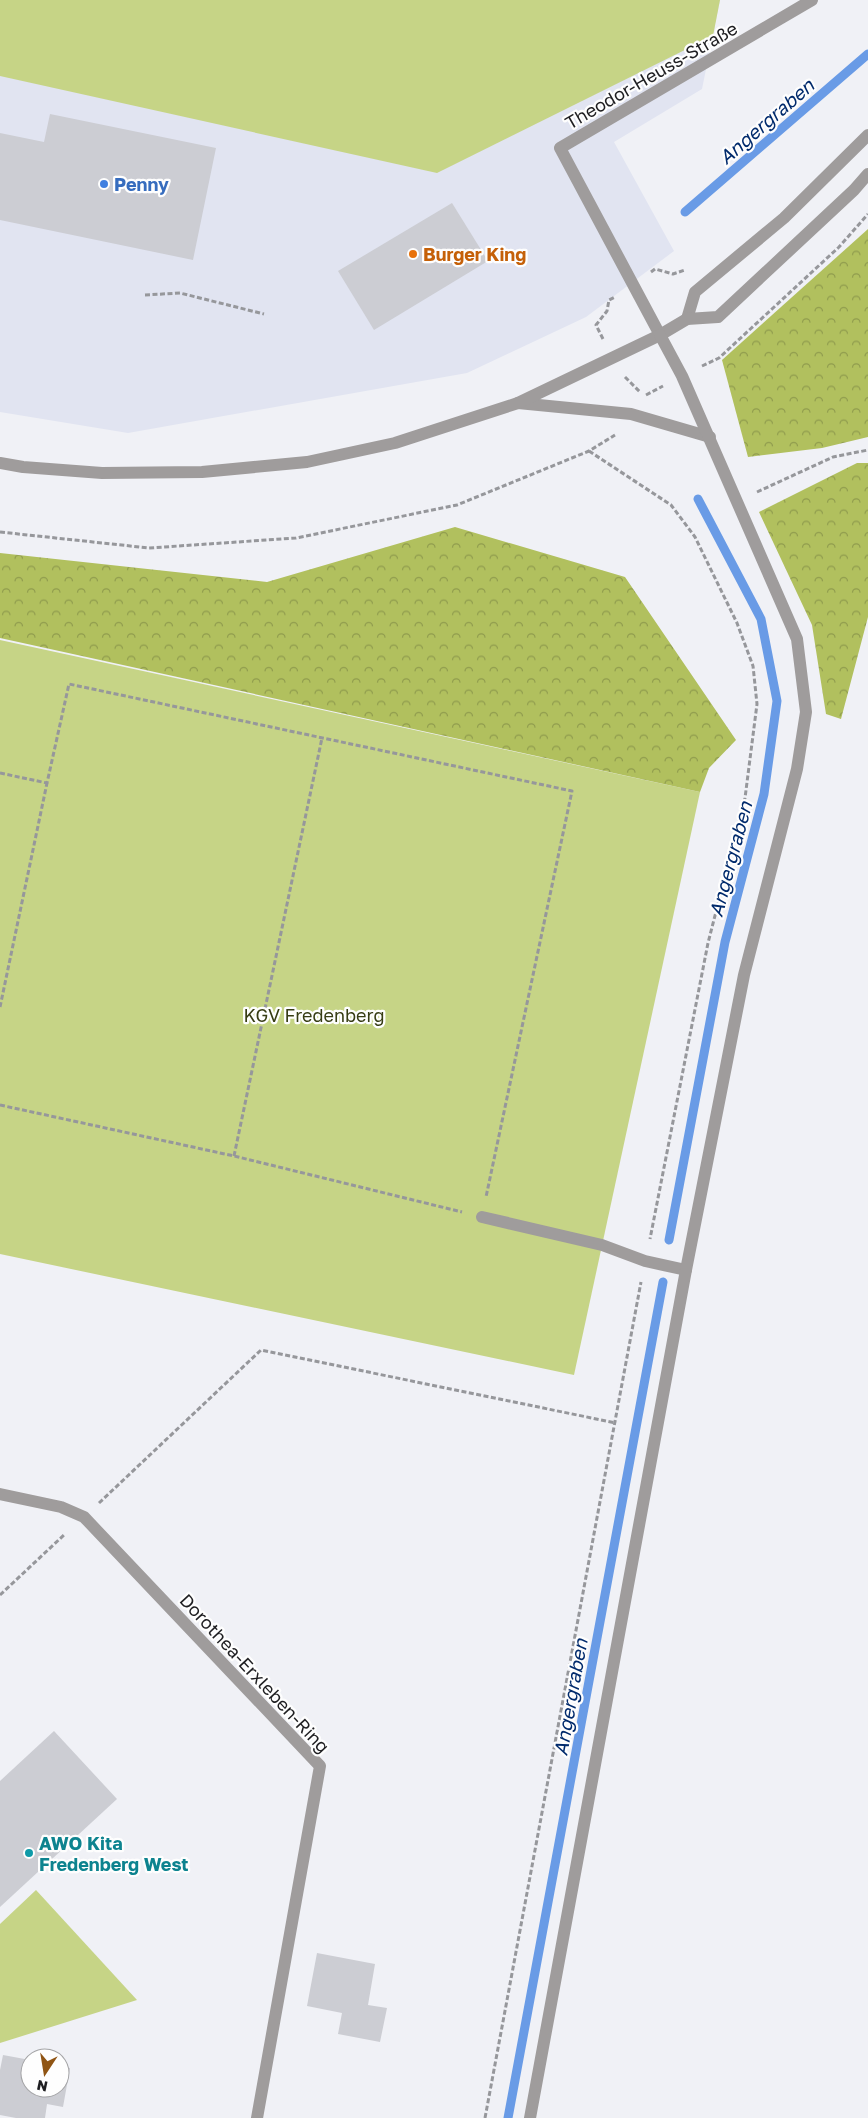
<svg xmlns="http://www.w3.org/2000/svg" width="868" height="2118" font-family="'Golos Text',sans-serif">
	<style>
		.built { fill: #e1e4f1 }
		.green { fill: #c6d486 }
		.forest { fill: url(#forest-crowns) }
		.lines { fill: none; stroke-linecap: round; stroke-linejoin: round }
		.stream { stroke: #699be6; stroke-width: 9 }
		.building { fill: #cccdd3 }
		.path { stroke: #96979b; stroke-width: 3; stroke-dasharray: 5 2.5; stroke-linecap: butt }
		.service { stroke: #9f9c9c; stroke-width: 12 }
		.minor { stroke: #9f9c9c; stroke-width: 12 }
		.tertiary { stroke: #9f9c9c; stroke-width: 12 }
		.shop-dot { fill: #3f7fe0; stroke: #fefefe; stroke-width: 2 }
		.food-dot { fill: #e8710a; stroke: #fefefe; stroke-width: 2 }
		.culture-dot { fill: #0f9aa8; stroke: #fefefe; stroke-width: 2 }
		.labels { text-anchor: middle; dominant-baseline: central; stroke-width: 4.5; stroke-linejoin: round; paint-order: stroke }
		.street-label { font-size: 18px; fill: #1e1e21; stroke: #fefefe }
		.shop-label { font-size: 18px; font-weight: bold; fill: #366cbe; stroke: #fefefe; text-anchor: start }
		.food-label { font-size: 18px; font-weight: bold; fill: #c56008; stroke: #fefefe; text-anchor: start }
		.park-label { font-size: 18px; fill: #363c13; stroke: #fefefe }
		.culture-label { font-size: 18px; font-weight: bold; fill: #0d838f; stroke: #fefefe; text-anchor: start }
		.water-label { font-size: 19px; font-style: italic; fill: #002a6c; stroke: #fefefe }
	</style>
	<defs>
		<pattern id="forest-crowns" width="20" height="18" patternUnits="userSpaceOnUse" patternTransform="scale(1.25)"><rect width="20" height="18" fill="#b1c05e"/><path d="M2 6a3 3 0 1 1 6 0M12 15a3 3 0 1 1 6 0" fill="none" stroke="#8f9b4d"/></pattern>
	</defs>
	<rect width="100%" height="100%" fill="#f0f1f6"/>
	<polygon class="built" points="0,0 720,0 702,89 614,142 674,251 586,317 467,373 128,433 0,412"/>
	<g class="green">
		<polygon points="0,0 720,0 713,36 437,173 0,76"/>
		<polygon points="0,640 700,792 574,1375 0,1254"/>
		<polygon points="36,1890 137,2000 0,2043 0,1924"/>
	</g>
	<g class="forest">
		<polygon points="868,229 868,437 822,448 748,457 722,360"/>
		<polygon points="857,463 868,463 868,617 841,719 826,714 812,625 759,512"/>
		<polygon points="455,527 625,577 736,740 709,768 700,792 0,638 0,553 267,582"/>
	</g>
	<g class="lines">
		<g class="stream">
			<polyline points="685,212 868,54"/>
			<polyline points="669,1240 725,942 764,794 777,701 761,619 698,499"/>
			<polyline points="508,2118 663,1282"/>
		</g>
	</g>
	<g class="building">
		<polygon points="50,114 216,148 193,260 0,220 0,133 44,142"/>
		<polygon points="452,203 488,261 374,330 338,271"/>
		<polygon points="54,1731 117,1799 0,1907 0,1781"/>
		<polygon points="317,1953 375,1964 368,2005 387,2008 380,2042 338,2034 342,2013 307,2006"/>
		<polygon points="3,2055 30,2060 30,2088 60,2088 60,2066 70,2068 63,2107 47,2104 45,2118 16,2118 0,2115 0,2070"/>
	</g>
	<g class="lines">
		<g class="path">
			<polyline points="651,272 655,269 673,274 685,270"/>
			<polyline points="145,295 180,293 264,314"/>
			<polyline points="603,339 596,325 607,311 609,300 615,297"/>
			<polyline points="702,366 719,358 839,247 868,214"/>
			<polyline points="625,377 640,392"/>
			<polyline points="646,395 663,386"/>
			<polyline points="589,451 671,505 695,537 737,623 753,666 757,704 745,798 708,943 650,1239"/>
			<polyline points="757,492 833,457 868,450"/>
			<polyline points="0,532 149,548 296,538 457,505 589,451 615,435"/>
			<polyline points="0,773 47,783 69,684 572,791 486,1197"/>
			<polyline points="0,1007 47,783"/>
			<polyline points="0,1105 234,1156 462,1212"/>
			<polyline points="234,1156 322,738"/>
			<polyline points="99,1503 261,1350 616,1423"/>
			<polyline points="0,1595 65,1534"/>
			<polyline points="485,2118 641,1282"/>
		</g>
		<polyline class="service" points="482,1217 602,1245 645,1261 686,1270"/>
		<g class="minor">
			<polyline points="660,335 560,148 812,0"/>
			<polyline points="0,1494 61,1507 84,1517 320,1766 257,2118"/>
		</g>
		<g class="tertiary">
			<polyline points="687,319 695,292 784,218 868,135"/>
			<polyline points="518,403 631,414 710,437"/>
			<polyline points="0,463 23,467 102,473 202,472 307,462 395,443 518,403 660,335 687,319 718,317 854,190 868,174"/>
			<polyline points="530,2118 686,1270 744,975 797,769 806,712 797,639 682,376 660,335"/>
		</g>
	</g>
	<circle class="shop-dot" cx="104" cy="184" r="5"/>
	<circle class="food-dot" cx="413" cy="254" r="5"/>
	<circle class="culture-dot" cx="29" cy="1853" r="5"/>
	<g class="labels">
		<g class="street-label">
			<text transform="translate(651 75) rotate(-30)">Theodor-Heuss-Straße</text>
			<text transform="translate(255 1673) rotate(47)">Dorothea-Erxleben-Ring</text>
		</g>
		<g class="shop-label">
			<text x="114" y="184">Penny</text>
		</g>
		<g class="food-label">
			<text x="423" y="254">Burger King</text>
		</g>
		<g class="park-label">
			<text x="314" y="1015">KGV Fredenberg</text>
		</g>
		<g class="culture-label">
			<text x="39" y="1843">AWO Kita<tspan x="39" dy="21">Fredenberg West</tspan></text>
		</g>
		<g class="water-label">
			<text transform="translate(766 121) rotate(-41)">Angergraben</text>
			<text transform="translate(730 859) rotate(-75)">Angergraben</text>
			<text transform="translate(570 1697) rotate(-80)">Angergraben</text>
		</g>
	</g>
	<g transform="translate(45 2073) rotate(192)"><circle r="24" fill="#fefefe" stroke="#a4a4a6"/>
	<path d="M0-4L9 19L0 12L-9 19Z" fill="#905514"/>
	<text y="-8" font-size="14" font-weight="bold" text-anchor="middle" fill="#1e1e21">N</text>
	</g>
</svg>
